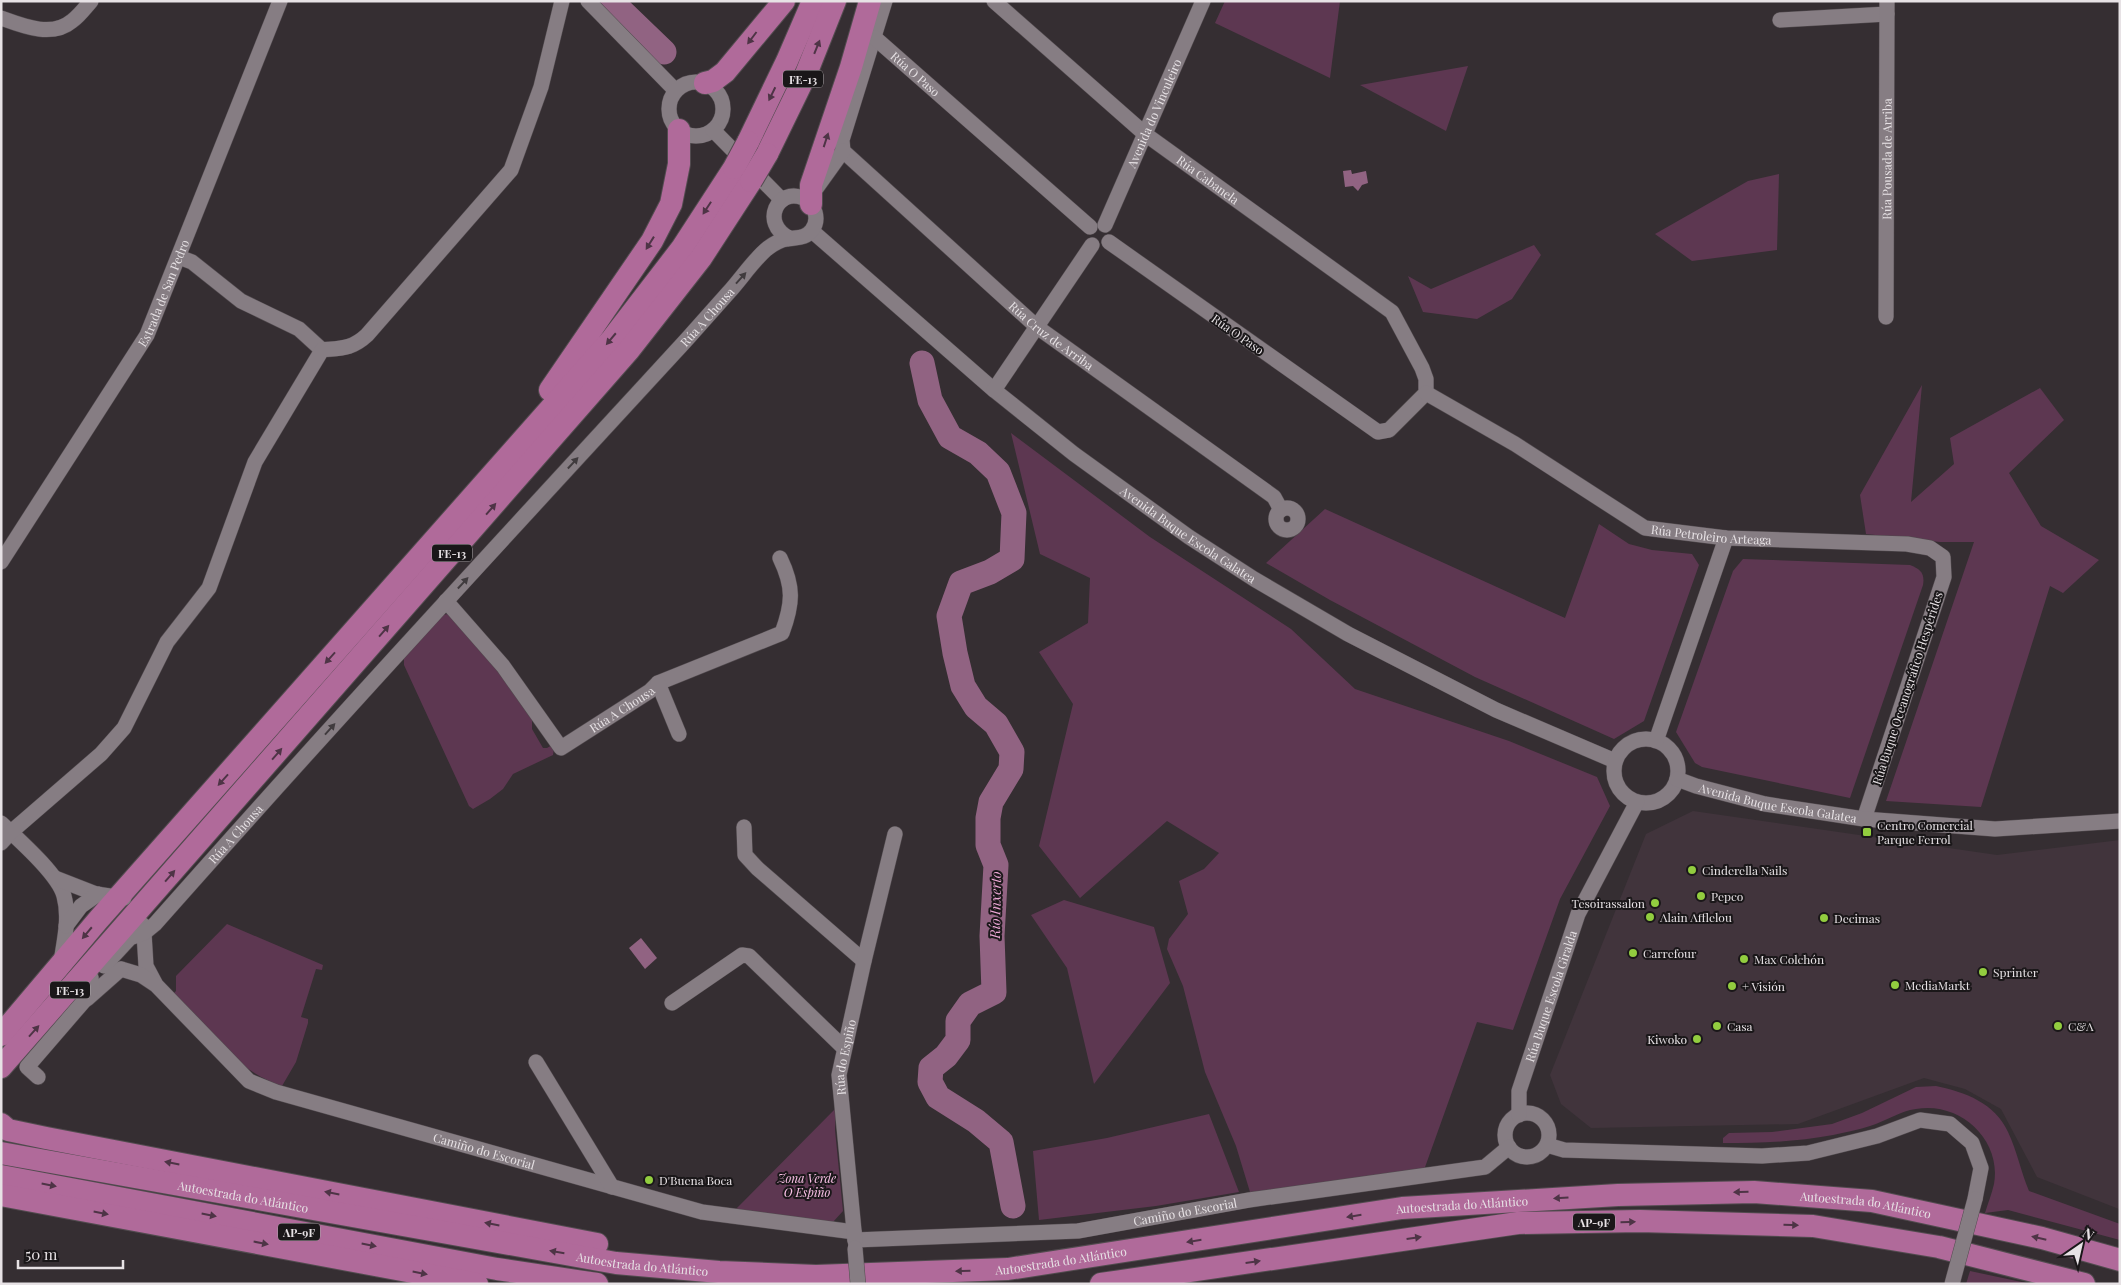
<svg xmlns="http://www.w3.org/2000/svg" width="2121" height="1285" font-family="'Playfair Display',serif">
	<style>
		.built { fill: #41343c }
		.green { fill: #5d3751 }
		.water { fill: #916382 }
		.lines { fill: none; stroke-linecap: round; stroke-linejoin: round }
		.river { stroke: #916382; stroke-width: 25 }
		.minor-casing { stroke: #524b4f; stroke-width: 16 }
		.highway-casing { stroke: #524b4f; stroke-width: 24 }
		.minor { stroke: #867d83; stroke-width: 15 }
		.highway { stroke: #b06a9a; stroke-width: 22 }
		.minor-bridge-casing { stroke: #524b4f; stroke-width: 16; stroke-linecap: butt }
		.highway-bridge-casing { stroke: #524b4f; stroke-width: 24; stroke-linecap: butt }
		.minor-bridge { stroke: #867d83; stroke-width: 15 }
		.highway-bridge { stroke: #b06a9a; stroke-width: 22 }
		.oneway { fill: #4e3446 }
		.oneway2 { fill: #403b3e }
		.poi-dot { fill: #92cd3f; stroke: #1a1719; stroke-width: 2 }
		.labels { text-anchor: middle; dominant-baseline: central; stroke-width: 4; stroke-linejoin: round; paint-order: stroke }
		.shield { fill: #1a1719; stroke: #aaa5a8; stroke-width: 1 }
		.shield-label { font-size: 11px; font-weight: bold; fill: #e7e2e5 }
		.street-label { font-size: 12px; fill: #e7e2e5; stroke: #1a1719 }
		.poi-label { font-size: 12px; fill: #e7e2e5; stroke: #1a1719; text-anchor: start }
		.park-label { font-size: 12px; font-style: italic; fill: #fdc3e9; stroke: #1a1719 }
		.water-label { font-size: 14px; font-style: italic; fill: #eea8d7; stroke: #1a1719 }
	</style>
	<rect width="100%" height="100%" fill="#352e32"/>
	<polygon class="built" points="1693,811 1997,855 2120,840 2119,1209 2037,1177 2001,1109 1965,1089 1924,1078 1798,1124 1591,1128 1561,1104 1550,1075 1646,834"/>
	<g class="green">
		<polygon points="1225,1 1340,1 1330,78 1215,23"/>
		<polygon points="1468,66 1446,131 1360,85"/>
		<polygon points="1779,174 1777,250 1692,261 1655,234 1748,181"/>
		<polygon points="1534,245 1541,255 1512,299 1477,319 1423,312 1408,276 1431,289"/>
		<polygon points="1922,385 1911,502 1954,464 1950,438 2040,388 2064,420 2009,473 2041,526 2099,560 2063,593 2050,586 1981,807 1886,801 1974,542 1940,542 1866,534 1860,495"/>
		<polygon points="1011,433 1150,537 1291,629 1355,689 1509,741 1597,777 1610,806 1560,899 1513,1030 1477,1022 1424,1170 1254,1195 1250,1192 1236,1146 1205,1072 1183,986 1167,949 1169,939 1188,914 1179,881 1204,869 1219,853 1167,821 1080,898 1039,846 1073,704 1039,652 1088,623 1090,578 1040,554"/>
		<polygon points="1325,509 1565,618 1599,524 1629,544 1652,550 1692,554 1699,565 1644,721 1614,739 1475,677 1330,600 1266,563"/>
		<path d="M1743 559 1910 565C1920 569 1925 573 1923 585L1850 798 1702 767 1695 763 1676 732 1733 571Z"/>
		<polygon points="448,614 453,617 532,713 532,729 543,748 547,748 552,745 554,748 553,755 513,774 503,789 490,799 473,809 469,806 404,665 404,657 442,615"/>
		<polygon points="1064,900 1154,927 1170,983 1094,1084 1067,968 1031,915"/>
		<path d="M227 924 323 965 322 970 316 969 301 1017 308 1019V1023L296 1062 282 1086C237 1072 205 1027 173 994L176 991V976Z"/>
		<path d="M1936 1086C1965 1092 1995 1103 2008 1132 2017 1151 2021 1172 2029 1191L2120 1224V1240L2008 1210 1985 1213C1988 1203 1992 1193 1994 1184 2002 1139 1959 1101 1916 1109 1900 1111 1886 1121 1870 1126 1858 1130 1845 1132 1833 1135 1796 1142 1760 1143 1723 1143V1138L1729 1133 1772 1132 1832 1124 1862 1113 1916 1087Z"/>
		<polygon points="836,1108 835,1130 843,1211 833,1222 734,1211"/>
		<polygon points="1209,1114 1239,1192 1156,1206 1039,1220 1033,1151 1107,1138"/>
		<polygon points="1970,1271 2026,1283 2027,1284 1966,1284"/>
	</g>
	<g class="water">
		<polygon points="1351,170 1352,174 1366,171 1368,183 1362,185 1358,191 1353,186 1345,187 1343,171"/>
		<polygon points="641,938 657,958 645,969 629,948"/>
	</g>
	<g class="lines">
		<g class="river">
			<polyline points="611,1 664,52"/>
			<polyline points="922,363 930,400 950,437 978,453 998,472 1014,513 1012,559 990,572 961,583 949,616 955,653 963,686 976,707 996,724 1012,752 1011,769 991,802 988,818 988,845 996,865 992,936 994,992 970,1004 958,1021 958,1040 946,1056 931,1068 930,1082 938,1097 976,1121 1001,1142 1013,1206"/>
		</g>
		<defs>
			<g id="minor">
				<polyline points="588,1 675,90"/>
				<path id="s1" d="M885 1 842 140 843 151 1037 327 1274 497 1281 510"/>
				<path id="s2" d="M994 1 1145 134 1392 312 1422 368 1426 379V393L1389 430 1378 432 1109 242"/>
				<path d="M1 18C23 26 52 38 72 21 79 16 85 8 91 1"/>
				<polyline points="1780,20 1887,14"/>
				<path id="s3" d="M875 38 1090 227"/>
				<circle cx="696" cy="109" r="27"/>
				<polyline points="713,130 782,200"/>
				<polyline points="815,190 843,151"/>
				<path id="s4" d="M1105 225 1203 1"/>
				<path id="s5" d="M812 231 994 390 1074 454 1189 537 1254 579 1348 634 1496 710 1615 761"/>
				<polyline points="179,257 192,262 241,301 299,329 322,350"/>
				<path id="s6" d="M1886 317 1887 1"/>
				<polyline points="994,390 1092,245"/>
				<path id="s7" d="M1426 393 1515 444 1645 528 1726 538 1907 544 1930 548 1943 557 1944 577 1864 819"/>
				<circle cx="1287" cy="519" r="11"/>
				<path id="s8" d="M1 562 147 335 280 1"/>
				<path id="s9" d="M446 601 503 666 561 748 650 691 658 683 782 633C793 603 794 587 780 558"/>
				<polyline points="658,683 679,734"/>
				<circle cx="1646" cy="771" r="32"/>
				<polyline points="1656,741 1726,538"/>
				<path id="s10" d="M1677 779 1696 786 1765 804 1864 819 1995 829 2120 821"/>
				<path d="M1 823C18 839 59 875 64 896 70 918 64 941 61 962"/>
				<polyline points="744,827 745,855 757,868 864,961"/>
				<path d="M1 843 11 832 101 754 124 728 167 642 209 588 255 462 322 350C342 348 352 349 367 335L511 170 541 87 562 1"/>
				<polyline points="55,878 96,894 124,898"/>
				<polyline points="142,924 144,933 146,966 155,983"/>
				<polyline points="66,926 81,906 98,894"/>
				<path id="s11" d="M104 966 130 938 144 933 155 924C315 743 479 565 643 387 672 356 701 324 729 292 741 279 755 258 768 248 773 244 782 239 788 239 797 237 805 239 812 230 820 219 815 204 803 198 778 187 760 223 789 238"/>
				<path id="s12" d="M121 969 141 975 156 985 249 1081 276 1092 702 1212 854 1232"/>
				<polyline points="87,999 121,969"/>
				<polyline points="672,1003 742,955 749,956 844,1048"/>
				<polyline points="536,1062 612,1187"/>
				<polyline points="38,1077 27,1067 84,1001 92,986 91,977"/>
				<circle cx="1527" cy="1135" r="22"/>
				<path id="s13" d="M1519 1115V1091L1578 914 1637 802"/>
				<polyline points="1547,1145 1564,1150 1762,1156 1808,1153 1877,1136 1920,1120 1950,1124 1972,1143 1981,1168 1975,1199"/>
				<path id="s14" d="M855 1240 1078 1231 1249 1200 1485 1167 1509 1147"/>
				<path id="s15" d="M855 1241 839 1075 864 961 895 834"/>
			</g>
			<g id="highway">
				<polyline points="705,83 713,81 725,72 784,1"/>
				<polyline points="748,142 787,61 813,1"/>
				<polyline points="767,154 806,74 835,1"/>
				<polyline points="811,204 811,185 851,67 870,1"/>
				<polyline points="550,390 652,241 671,204 679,164 679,130"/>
				<polyline points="1,1035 99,919 612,339 682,248 734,168"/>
				<polyline points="1,1067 629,350 701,258 751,181"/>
				<polyline points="1,1124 8,1130 46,1138 597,1244"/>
				<path id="s16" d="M1 1153 616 1263 719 1272 816 1276 1008 1269 1402 1208 1618 1195 1754 1192 1872 1201 2042 1238 2120 1260"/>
				<polyline points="1,1176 497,1269 597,1284"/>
				<polyline points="1,1195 477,1284"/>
				<polyline points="1101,1284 1518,1223 1640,1221 1813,1226 1939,1247 2084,1284"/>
			</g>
		</defs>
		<use href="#minor" class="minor-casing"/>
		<use href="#highway" class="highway-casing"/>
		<use href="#minor" class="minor"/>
		<use href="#highway" class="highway"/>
		<defs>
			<g id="minor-bridge">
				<polyline points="855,1248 858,1284"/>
				<polyline points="1952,1284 1975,1199"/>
			</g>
			<g id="highway-bridge">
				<polyline points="734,168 748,142"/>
				<polyline points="751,181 767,154"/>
			</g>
		</defs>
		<use href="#minor-bridge" class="minor-bridge-casing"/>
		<use href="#highway-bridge" class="highway-bridge-casing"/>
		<use href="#minor-bridge" class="minor-bridge"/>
		<use href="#highway-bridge" class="highway-bridge"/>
	</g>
	<defs><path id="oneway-solid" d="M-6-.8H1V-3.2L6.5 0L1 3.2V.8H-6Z" transform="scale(1.25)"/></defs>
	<g class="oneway">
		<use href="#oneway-solid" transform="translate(752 38) rotate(127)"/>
		<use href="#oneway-solid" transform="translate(817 47) rotate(-68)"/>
		<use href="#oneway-solid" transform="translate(772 94) rotate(116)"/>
		<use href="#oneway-solid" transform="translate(826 140) rotate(-72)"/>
		<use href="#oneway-solid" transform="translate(707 208) rotate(123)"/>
		<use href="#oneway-solid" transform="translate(650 243) rotate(122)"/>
		<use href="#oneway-solid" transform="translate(611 339) rotate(130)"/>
		<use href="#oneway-solid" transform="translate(491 509) rotate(-49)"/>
		<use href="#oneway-solid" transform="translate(384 631) rotate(-49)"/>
		<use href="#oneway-solid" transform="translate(330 658) rotate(132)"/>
		<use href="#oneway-solid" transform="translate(277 754) rotate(-49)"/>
		<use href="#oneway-solid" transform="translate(223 780) rotate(132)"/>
		<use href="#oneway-solid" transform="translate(170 876) rotate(-49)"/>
		<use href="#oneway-solid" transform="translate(87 933) rotate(130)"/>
		<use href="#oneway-solid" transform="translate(34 1031) rotate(-48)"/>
		<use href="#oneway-solid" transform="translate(172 1163) rotate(-169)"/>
		<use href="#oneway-solid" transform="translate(49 1185) rotate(11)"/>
		<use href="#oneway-solid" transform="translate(1741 1192) rotate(179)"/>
		<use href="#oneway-solid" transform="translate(332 1193) rotate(-169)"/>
		<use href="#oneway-solid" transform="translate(1561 1198) rotate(176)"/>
		<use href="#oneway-solid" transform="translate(101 1213) rotate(11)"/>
		<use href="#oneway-solid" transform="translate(209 1215) rotate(11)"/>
		<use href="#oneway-solid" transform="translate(1354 1216) rotate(171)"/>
		<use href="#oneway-solid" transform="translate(1628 1222) rotate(-1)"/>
		<use href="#oneway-solid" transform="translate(492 1224) rotate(-169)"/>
		<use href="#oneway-solid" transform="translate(1791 1225) rotate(1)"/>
		<use href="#oneway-solid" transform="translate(1414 1238) rotate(-8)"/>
		<use href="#oneway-solid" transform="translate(2039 1238) rotate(-167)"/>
		<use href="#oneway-solid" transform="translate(1194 1241) rotate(171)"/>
		<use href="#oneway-solid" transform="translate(261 1243) rotate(11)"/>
		<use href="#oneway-solid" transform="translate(369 1245) rotate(11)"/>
		<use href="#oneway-solid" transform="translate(557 1252) rotate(-170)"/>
		<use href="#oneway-solid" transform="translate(1253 1262) rotate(-8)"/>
		<use href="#oneway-solid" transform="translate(963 1271) rotate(178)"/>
		<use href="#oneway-solid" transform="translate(420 1273) rotate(11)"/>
	</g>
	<g class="oneway2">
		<use href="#oneway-solid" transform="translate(741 278) rotate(-48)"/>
		<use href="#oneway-solid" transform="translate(573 463) rotate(-47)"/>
		<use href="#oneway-solid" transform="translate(463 583) rotate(-47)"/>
		<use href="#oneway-solid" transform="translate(330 729) rotate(-48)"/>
	</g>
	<g class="poi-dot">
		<rect x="1862" y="827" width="10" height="10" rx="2.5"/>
		<circle cx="1692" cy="870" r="5"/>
		<circle cx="1701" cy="896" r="5"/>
		<circle cx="1655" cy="903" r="5"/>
		<circle cx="1650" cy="917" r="5"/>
		<circle cx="1824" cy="918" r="5"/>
		<circle cx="1633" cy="953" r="5"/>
		<circle cx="1744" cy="959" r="5"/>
		<circle cx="1983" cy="972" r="5"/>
		<circle cx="1895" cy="985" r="5"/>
		<circle cx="1732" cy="986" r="5"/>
		<circle cx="1717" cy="1026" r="5"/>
		<circle cx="2058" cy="1026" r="5"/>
		<circle cx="1697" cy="1039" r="5"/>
		<circle cx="649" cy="1180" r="5"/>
	</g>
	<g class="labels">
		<g class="shield">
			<rect x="783" y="70.5" width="40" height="17" rx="4"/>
			<rect x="432" y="544.5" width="40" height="17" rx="4"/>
			<rect x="50" y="981.5" width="40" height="17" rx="4"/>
			<rect x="1573" y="1213.5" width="42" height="17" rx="4"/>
			<rect x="278" y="1223.5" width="42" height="17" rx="4"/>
		</g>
		<g class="shield-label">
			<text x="803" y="79">FE-13</text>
			<text x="452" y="553">FE-13</text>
			<text x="70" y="990">FE-13</text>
			<text x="1594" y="1222">AP-9F</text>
			<text x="299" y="1232">AP-9F</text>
		</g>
		<g class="street-label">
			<text stroke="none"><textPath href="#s3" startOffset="54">Rúa O Paso</textPath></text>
			<text stroke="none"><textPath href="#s4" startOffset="122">Avenida do Vinculeiro</textPath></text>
			<text stroke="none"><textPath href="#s6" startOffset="158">Rúa Pousada de Arriba</textPath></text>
			<text stroke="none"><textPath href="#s2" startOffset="279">Rúa Cabanela</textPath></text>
			<text stroke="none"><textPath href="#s8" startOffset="315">Estrada de San Pedro</textPath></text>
			<text stroke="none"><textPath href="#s11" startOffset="888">Rúa A Chousa</textPath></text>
			<text transform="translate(1238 334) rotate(35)">Rúa O Paso</text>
			<text stroke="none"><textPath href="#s1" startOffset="435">Rúa Cruz de Arriba</textPath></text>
			<text stroke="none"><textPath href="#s5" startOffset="484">Avenida Buque Escola Galatea</textPath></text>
			<text stroke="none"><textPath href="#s7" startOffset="324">Rúa Petroleiro Arteaga</textPath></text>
			<text transform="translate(1907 688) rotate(-72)">Rúa Buque Oceanográfico Hespérides</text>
			<text stroke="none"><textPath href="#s9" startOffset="259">Rúa A Chousa</textPath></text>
			<text stroke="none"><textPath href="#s10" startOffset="104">Avenida Buque Escola Galatea</textPath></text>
			<text stroke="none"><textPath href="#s11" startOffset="188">Rúa A Chousa</textPath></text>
			<text stroke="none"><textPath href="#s13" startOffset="124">Rúa Buque Escola Giralda</textPath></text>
			<text stroke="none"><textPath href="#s15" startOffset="185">Rúa do Espiño</textPath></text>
			<text stroke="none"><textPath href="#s12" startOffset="418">Camiño do Escorial</textPath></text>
			<text stroke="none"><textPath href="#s16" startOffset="246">Autoestrada do Atlántico</textPath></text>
			<text stroke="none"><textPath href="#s16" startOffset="1476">Autoestrada do Atlántico</textPath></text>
			<text stroke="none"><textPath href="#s16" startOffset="1881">Autoestrada do Atlántico</textPath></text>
			<text stroke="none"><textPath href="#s14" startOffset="332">Camiño do Escorial</textPath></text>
			<text stroke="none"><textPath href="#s16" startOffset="1071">Autoestrada do Atlántico</textPath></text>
			<text stroke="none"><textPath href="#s16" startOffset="651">Autoestrada do Atlántico</textPath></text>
		</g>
		<g class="poi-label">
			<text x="1877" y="825">Centro Comercial<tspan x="1877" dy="14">Parque Ferrol</tspan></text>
			<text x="1702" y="870">Cinderella Nails</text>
			<text x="1711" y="896">Pepco</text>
			<text x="1645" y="903" text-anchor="end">Tesoirassalon</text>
			<text x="1660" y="917">Alain Afflelou</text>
			<text x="1834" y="918">Decimas</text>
			<text x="1643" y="953">Carrefour</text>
			<text x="1754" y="959">Max Colchón</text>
			<text x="1993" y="972">Sprinter</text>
			<text x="1905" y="985">MediaMarkt</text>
			<text x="1742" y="986">+ Visión</text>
			<text x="1727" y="1026">Casa</text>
			<text x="2068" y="1026">C&amp;A</text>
			<text x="1687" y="1039" text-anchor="end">Kiwoko</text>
			<text x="659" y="1180">D'Buena Boca</text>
		</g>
		<g class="park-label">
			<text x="807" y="1178">Zona Verde<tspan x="807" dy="14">O Espiño</tspan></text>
		</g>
		<g class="water-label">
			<text transform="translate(995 905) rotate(-89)">Río Inxerto</text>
		</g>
	</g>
	<rect width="2121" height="1285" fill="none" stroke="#e7e2e5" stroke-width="5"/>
	<g transform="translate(2081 1245) rotate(34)" stroke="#1a1719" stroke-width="4" paint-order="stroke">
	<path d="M0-4L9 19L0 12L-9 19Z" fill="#e7e2e5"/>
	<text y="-8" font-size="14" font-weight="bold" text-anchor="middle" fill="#e7e2e5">N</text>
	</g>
	<path d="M18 1260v8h105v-8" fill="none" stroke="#e7e2e5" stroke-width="2.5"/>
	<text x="25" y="1260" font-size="15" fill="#e7e2e5" stroke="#1a1719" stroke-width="4" paint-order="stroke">50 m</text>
</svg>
